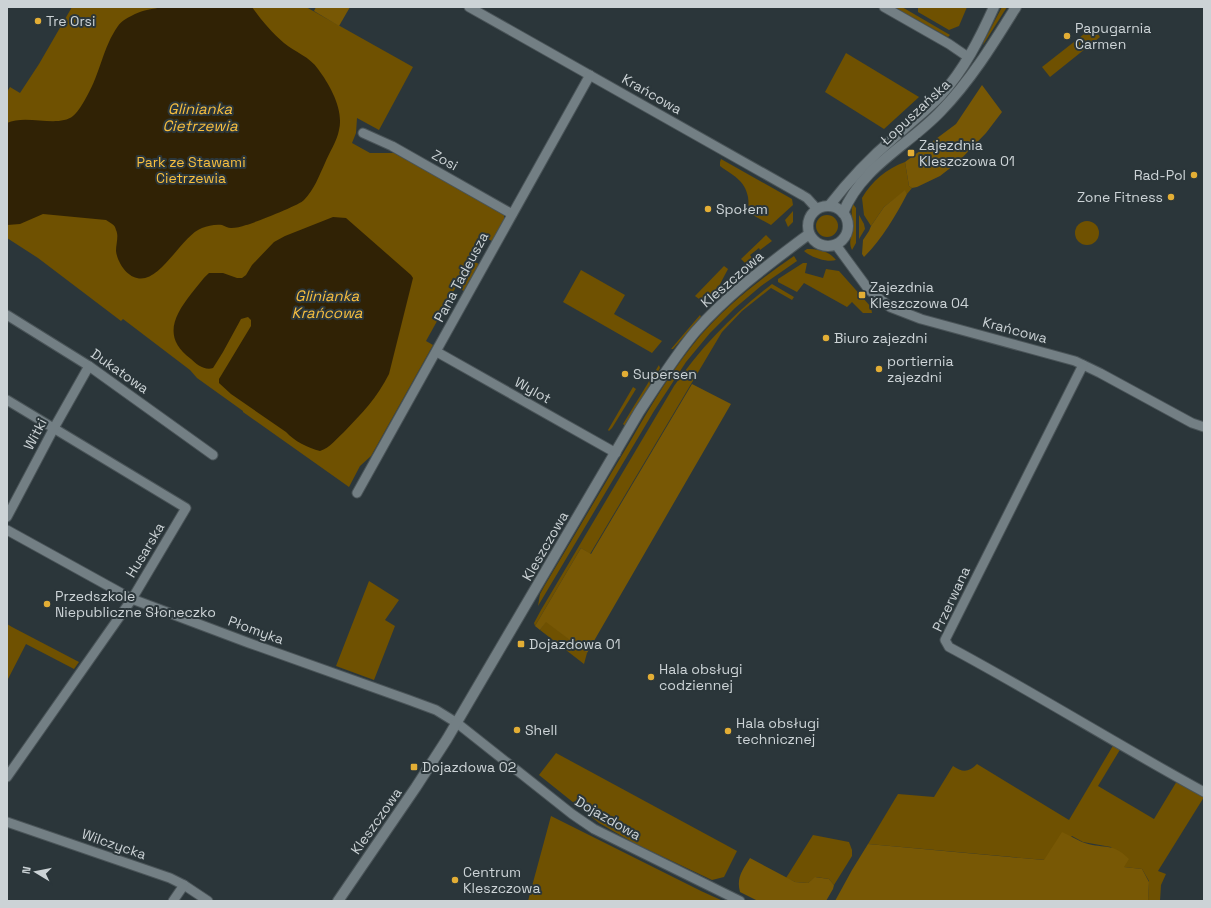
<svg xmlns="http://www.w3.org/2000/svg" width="1211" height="908" font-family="'Space Grotesk',sans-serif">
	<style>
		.green { fill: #6f5101 }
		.forest { fill: #785805 }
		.water { fill: #302205 }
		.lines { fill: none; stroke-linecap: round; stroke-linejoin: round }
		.street-casing { stroke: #4a5458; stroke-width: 11 }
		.secondary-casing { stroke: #4a5458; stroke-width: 12 }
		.street { stroke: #737f84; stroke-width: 9 }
		.secondary { stroke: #737f84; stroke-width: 10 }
		.poi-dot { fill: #e3ae35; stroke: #2b363a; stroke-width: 1.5 }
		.labels { text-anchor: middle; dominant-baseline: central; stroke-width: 4; stroke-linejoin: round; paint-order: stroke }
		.poi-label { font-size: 14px; fill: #ccd3d6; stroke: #2b363a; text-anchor: start }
		.street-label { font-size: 14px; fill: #ccd3d6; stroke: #2b363a }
		.park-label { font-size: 14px; fill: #f7be3f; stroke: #2b363a }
		.water-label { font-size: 15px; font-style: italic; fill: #f7be3f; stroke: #2b363a }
	</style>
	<rect width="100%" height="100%" fill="#2b363a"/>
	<g class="green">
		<polygon points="72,7 306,7 413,67 379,130 357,118 356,133 352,143 370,153 394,153 504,214 504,219 492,241 484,237 471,260 479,264 479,268 469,285 466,287 464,291 456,287 426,341 433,345 371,456 360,466 349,487 243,412 243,411 197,378 190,370 123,319 121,321 38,258 7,238 7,92 10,87 20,93 39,64"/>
		<polygon points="894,7 902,7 950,35 948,37"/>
		<polygon points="918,7 967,7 959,26 949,30 918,12"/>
		<polygon points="1002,7 1007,7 983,45 984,41"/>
		<polygon points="1093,27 1100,37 1050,77 1042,67"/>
		<polygon points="846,53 919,97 884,129 825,92"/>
		<path d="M721 159 792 199 793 205 771 225 749 213C748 208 749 202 748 197 745 180 732 175 720 166V162Z"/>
		<path d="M905 162 909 186 912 188 907 194 905 191 884 207 871 226 864 215 862 198C872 181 886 169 905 162Z"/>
		<path d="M853 204 856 208V243L852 250C848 242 852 236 853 227 853 219 850 213 853 204Z"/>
		<polygon points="793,211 793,222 788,227 785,220"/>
		<polygon points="859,215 864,224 865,229 859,239"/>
		<circle cx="827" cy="226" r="11"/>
		<circle cx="1087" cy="233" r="12"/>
		<polygon points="766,235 772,241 760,250 759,248 750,255 752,258 745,263 741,259"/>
		<path d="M807 249C818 249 829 251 836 260 828 263 810 257 804 251Z"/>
		<path d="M794 256 797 261 761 286 735 308 710 333 686 362 654 411 538 606 540 594 545 585C574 537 602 488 631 440 652 404 673 368 700 336 727 305 760 279 794 256Z"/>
		<polygon points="803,263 807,263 805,273 823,278 826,269 839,271 871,307 872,313 863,313 852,302 847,307 804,283 797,292 778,282 778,279"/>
		<polygon points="724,266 728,269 719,286 703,302 695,296"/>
		<polygon points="581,270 625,295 614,314 662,341 652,353 563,302"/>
		<path d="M772 284 794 297 792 300 771 288 742 311 722 332 590 554 581 548 535 626 534 623 541 610 674 386C701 347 734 313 772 284Z"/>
		<polygon points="700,315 701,317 673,349 671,349"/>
		<polygon points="659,365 660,368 625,426 623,424"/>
		<polygon points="633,387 636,389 612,428 609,431 608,430"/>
		<polygon points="369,581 399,600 385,620 395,626 374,680 336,666"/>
		<polygon points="546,621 587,653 584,664 540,630"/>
		<polygon points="7,624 12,627 79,662 74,669 26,644 8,679 7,678"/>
		<path d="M1114 744 1121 748 1098 786 1154 819 1177 781 1204 797 1158 871 1166 874 1161 885 1160 901H1148L1149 881 1142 869 1124 867 1111 847 1083 842 1072 836 1045 860 868 844 898 794 934 797 953 766C963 773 969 772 977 764L1069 820Z"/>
		<polygon points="556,753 737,851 724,877 712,880 634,843 599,823 539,775"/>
		<polygon points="551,816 701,891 723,901 528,901"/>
		<polygon points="813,835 849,842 852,850 852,856 834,885 829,879 816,877 808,883 795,882 786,878"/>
	</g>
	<g class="forest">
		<polygon points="316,7 350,7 339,26 314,11"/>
		<polygon points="982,85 1002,112 986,133 958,162 940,176 917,187 912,188 909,186 905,162 956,124"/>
		<path d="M905 190 907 194C895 217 882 239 864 257L862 254 863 240 869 231 871 226 884 207Z"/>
		<polygon points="692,384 731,404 587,653 546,622 540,630 535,626 581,548 591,554"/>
		<path d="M1062 832C1069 835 1075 839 1082 842 1102 850 1112 841 1129 859L1124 867 1142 869 1149 882 1148 901H835L852 870 868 844 1044 860Z"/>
		<path d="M750 858 795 882 808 883 815 877 829 879 834 885 833 889 826 901H758L740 892C736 878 743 869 750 858Z"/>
	</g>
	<g class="water">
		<path d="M162 7H252C261 20 272 33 284 43 295 52 310 57 318 69 330 85 344 110 339 130 337 141 329 153 325 163 319 176 314 190 304 200 300 205 254 223 246 225 241 227 236 228 231 228 228 228 225 226 222 225 215 224 208 226 202 228 182 235 160 284 137 278 126 276 117 261 116 251 116 244 119 236 116 230 115 224 110 223 106 220L43 214 20 224 7 225V123C26 114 58 128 73 116 79 111 83 103 87 96 100 74 103 47 118 26 121 21 129 17 135 14 143 10 153 9 162 7Z"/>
		<path d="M333 217 346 218 411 275 413 278 389 374C377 398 362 413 344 432 336 439 330 448 320 451 308 448 294 441 286 432L231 394 219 383V379L251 326V320L248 317 241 319 223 352 213 368C205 371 196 364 191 359 163 338 173 317 191 294 197 287 202 279 209 273H223L237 278H242L246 275 252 265 274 242 285 236Z"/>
	</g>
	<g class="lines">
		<defs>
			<g id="street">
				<polyline points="469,7 802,195 807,198 817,209"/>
				<polyline points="884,7 949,44 968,57"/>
				<polyline points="363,133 392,146 512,214"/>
				<polyline points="836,245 869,290 890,307 921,319 1075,361 1100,373 1192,423 1204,427"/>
				<polyline points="7,315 89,366 213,455"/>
				<polyline points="437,352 616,453"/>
				<path d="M1083 365 945 640 949 647C1035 693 1118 745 1204 792"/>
				<polyline points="7,400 186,508 132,599 7,777"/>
				<polyline points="357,493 590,75"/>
				<polyline points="7,517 54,428 89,366"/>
				<polyline points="7,530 132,599 249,643 409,700 436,710 457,723 572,814 594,829 740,901"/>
				<polyline points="7,822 170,878 184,885 208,901"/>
				<polyline points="173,901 184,885"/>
			</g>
			<g id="secondary">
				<circle cx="828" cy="226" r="20"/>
				<path d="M829 206C849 180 871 157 896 136 911 122 927 110 941 95 964 70 980 38 994 7"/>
				<path d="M843 213C862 166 908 146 941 111 971 80 993 44 1016 7"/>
				<path d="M338 901 416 787 447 739 639 412C657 385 674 357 695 332 728 294 769 264 809 234"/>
			</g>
		</defs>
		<use href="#street" class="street-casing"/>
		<use href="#secondary" class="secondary-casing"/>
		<use href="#street" class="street"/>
		<use href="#secondary" class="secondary"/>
	</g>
	<g class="poi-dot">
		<circle cx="38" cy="21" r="4"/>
		<circle cx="1067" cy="36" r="4"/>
		<rect x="907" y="149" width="8" height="8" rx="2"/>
		<circle cx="1194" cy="175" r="4"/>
		<circle cx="1171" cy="197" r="4"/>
		<circle cx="708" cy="209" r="4"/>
		<rect x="858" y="291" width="8" height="8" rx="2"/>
		<circle cx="826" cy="338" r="4"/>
		<circle cx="879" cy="369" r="4"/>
		<circle cx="625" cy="374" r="4"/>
		<circle cx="47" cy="604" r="4"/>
		<rect x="517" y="640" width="8" height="8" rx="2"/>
		<circle cx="651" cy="677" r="4"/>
		<circle cx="517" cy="730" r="4"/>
		<circle cx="728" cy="731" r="4"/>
		<rect x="410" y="763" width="8" height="8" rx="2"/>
		<circle cx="455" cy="880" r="4"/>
	</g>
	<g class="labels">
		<g class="poi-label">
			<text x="46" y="21">Tre Orsi</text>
			<text x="1075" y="28">Papugarnia<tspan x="1075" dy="16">Carmen</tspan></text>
			<text x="919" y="145">Zajezdnia<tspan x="919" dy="16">Kleszczowa 01</tspan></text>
			<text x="1186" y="175" text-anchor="end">Rad-Pol</text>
			<text x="1163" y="197" text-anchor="end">Zone Fitness</text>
			<text x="716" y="209">Społem</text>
			<text x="870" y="287">Zajezdnia<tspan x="870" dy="16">Kleszczowa 04</tspan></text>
			<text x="834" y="338">Biuro zajezdni</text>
			<text x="887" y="361">portiernia<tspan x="887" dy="16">zajezdni</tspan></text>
			<text x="633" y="374">Supersen</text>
			<text x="55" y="596">Przedszkole<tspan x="55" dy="16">Niepubliczne Słoneczko</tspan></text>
			<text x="529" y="644">Dojazdowa 01</text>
			<text x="659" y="669">Hala obsługi<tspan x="659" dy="16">codziennej</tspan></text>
			<text x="736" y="723">Hala obsługi<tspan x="736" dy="16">technicznej</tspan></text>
			<text x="525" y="730">Shell</text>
			<text x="422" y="767">Dojazdowa 02</text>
			<text x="463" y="872">Centrum<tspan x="463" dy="16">Kleszczowa</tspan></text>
		</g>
		<g class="street-label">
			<text transform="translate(652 94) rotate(30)">Krańcowa</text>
			<text transform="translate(915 112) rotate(-43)">Łopuszańska</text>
			<text transform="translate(445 160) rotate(29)">Zosi</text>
			<text transform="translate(461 277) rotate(-62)">Pana Tadeusza</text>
			<text transform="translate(732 279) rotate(-41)">Kleszczowa</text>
			<text transform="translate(1015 330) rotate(15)">Krańcowa</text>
			<text transform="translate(120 371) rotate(35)">Dukatowa</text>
			<text transform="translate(533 390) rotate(29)">Wylot</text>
			<text transform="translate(35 434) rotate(-62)">Witki</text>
			<text transform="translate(545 546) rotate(-60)">Kleszczowa</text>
			<text transform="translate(145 550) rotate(-59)">Husarska</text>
			<text transform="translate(951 599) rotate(-65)">Przerwana</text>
			<text transform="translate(256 630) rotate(20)">Płomyka</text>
			<text transform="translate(608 818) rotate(30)">Dojazdowa</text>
			<text transform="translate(376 821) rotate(-55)">Kleszczowa</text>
			<text transform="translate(114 844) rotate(19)">Wilczycka</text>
		</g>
		<g class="park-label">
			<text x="191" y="162">Park ze Stawami<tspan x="191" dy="16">Cietrzewia</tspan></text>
		</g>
		<g class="water-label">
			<text x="200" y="108">Glinianka<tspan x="200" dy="17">Cietrzewia</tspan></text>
			<text x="327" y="295">Glinianka<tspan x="327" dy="17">Krańcowa</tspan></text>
		</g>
	</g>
	<rect width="1211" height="908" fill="none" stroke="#ccd3d6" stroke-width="16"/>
	<g transform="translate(36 872) rotate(280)" stroke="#2b363a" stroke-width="3" paint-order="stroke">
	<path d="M0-3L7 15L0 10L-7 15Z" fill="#ccd3d6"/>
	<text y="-6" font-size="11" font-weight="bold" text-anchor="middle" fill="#ccd3d6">N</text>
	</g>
</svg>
